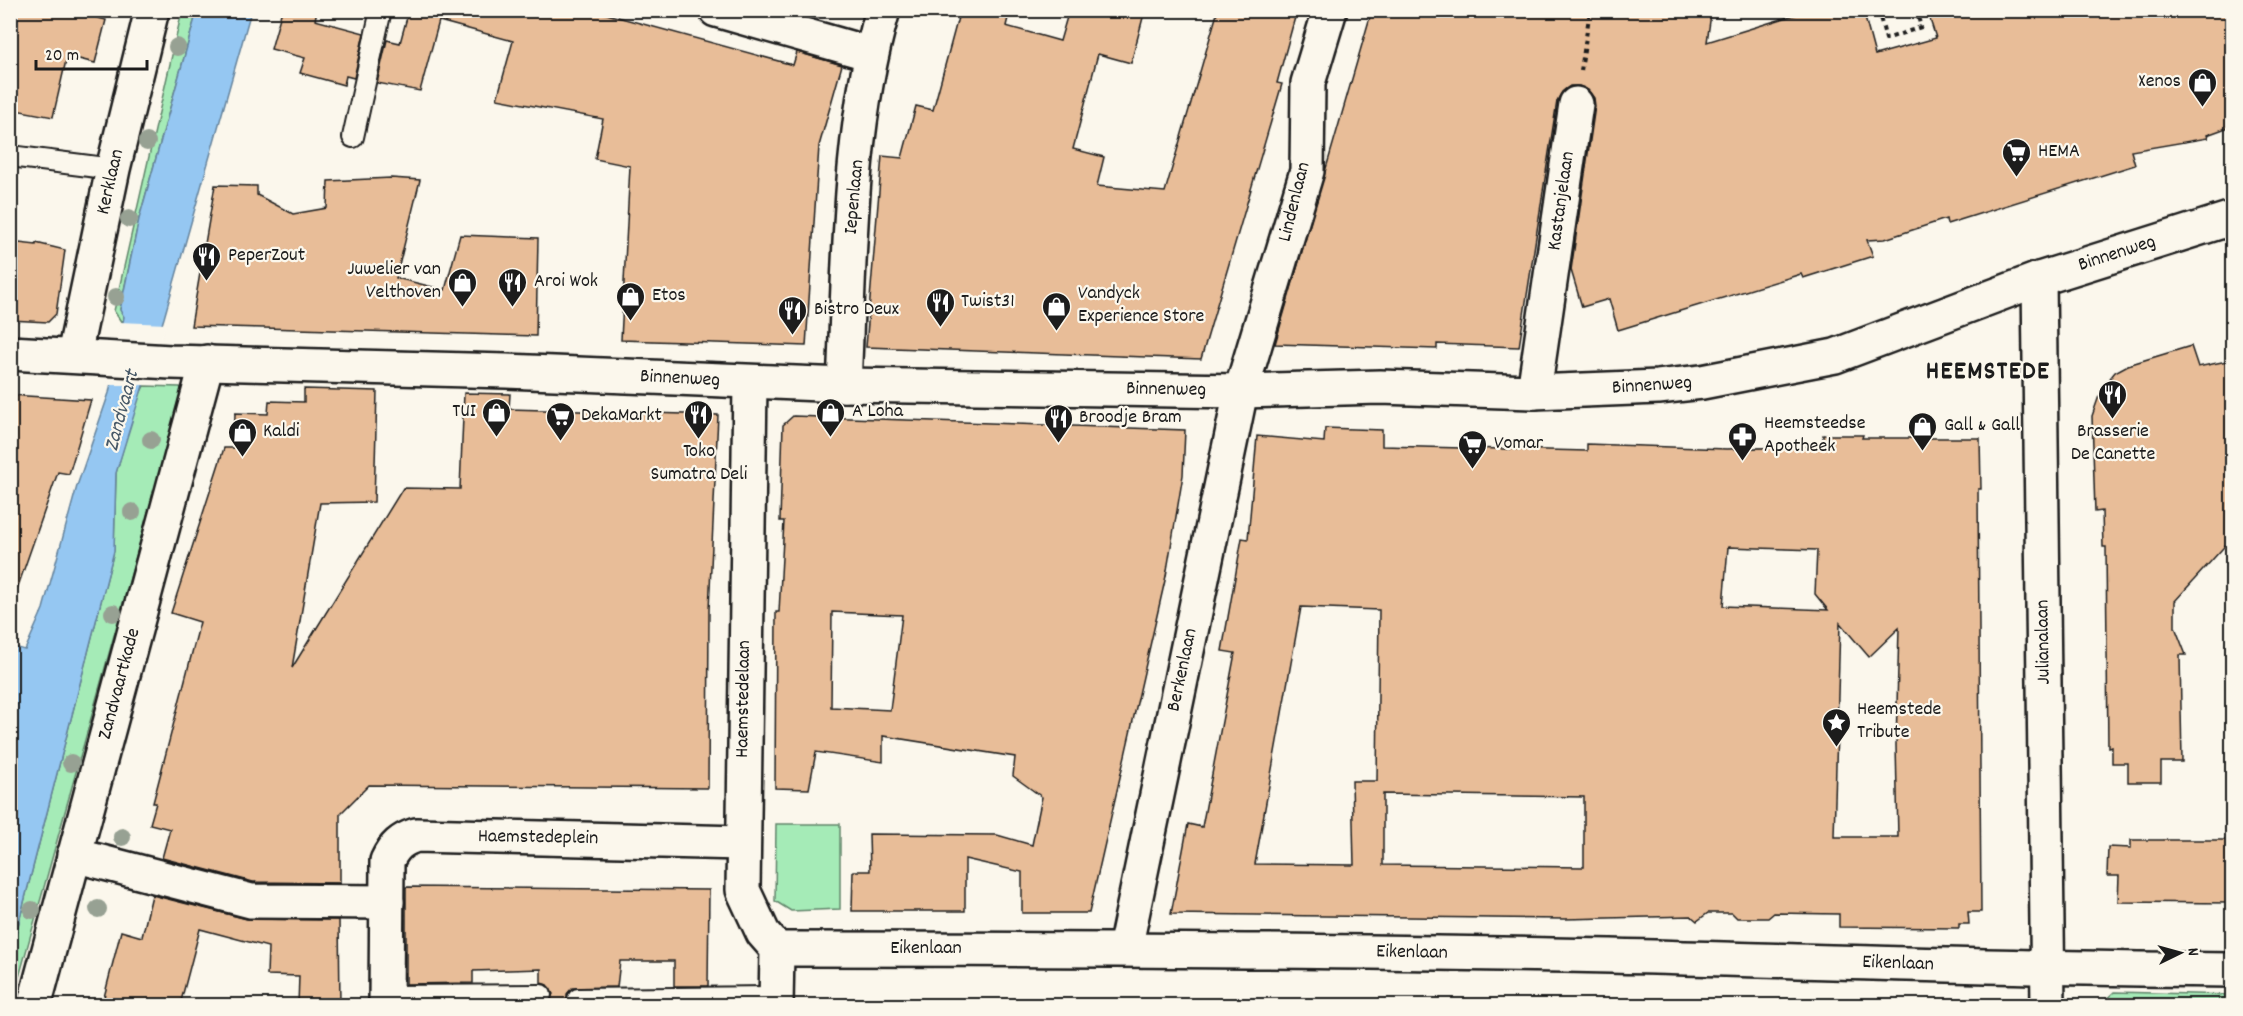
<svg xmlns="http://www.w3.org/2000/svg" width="2243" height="1016" font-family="Dekko,sans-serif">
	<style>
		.green { fill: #a5ebb7; stroke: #60846a; stroke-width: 1.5 }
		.water { fill: #95c7f2; stroke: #65839c; stroke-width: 1.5 }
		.pier { fill: #fbf7ec }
		.building { fill: #e8bd98; stroke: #1c1c1c; stroke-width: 1.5; fill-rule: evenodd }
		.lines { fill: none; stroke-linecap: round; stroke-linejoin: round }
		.service-casing { stroke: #1c1c1c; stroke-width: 24 }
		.minor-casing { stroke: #1c1c1c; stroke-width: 38 }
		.tertiary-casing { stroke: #1c1c1c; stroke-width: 38 }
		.path { stroke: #1c1c1c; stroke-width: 4; stroke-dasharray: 4.5 4.5; stroke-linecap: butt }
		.service { stroke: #fbf7ec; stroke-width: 20 }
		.minor { stroke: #fbf7ec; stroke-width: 33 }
		.tertiary { stroke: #fbf7ec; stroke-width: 33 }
		.tree { fill: #97a193 }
		.labels { text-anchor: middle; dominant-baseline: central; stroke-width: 4.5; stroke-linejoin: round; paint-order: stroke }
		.poi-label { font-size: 20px; fill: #1c1c1c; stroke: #fbf7ec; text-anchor: start }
		.street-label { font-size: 20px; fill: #1c1c1c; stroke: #fbf7ec }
		.water-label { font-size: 21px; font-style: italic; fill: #465867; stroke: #fbf7ec }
		.district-label { font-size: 26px; font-weight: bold; letter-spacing: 1.5px; fill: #1c1c1c; stroke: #fbf7ec }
	</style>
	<rect width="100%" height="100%" fill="#fbf7ec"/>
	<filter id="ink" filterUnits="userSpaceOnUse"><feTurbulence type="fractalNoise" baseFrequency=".0167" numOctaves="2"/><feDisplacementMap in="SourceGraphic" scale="12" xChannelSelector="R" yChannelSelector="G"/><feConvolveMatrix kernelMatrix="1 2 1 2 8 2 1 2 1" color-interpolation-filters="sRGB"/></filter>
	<g filter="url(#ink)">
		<g class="green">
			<polygon points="182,11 197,11 139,219 120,309 124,317 122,323 114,311"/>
			<polygon points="144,386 180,387 189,403 165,452 11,1006 11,953 114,551 116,473 138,398"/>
			<polygon points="776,824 840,824 840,909 791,911 775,901"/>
			<polygon points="2114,992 2232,995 2232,1005 2100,1005"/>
		</g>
		<polygon class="water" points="197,11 251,11 164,318 116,473 114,551 11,953 11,646 25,650 43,609 77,486 109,393 124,317 120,310 139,219"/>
		<polygon class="pier" points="120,322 166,324 148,385 108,385"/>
		<g class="building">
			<polygon points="10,10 68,10 106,20 95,63 67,56 53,117 10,109"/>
			<polygon points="282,10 317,10 315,20 364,33 354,78 346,76 344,85 300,73 305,58 271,49"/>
			<polygon points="409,10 592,10 793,65 797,52 842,65 819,146 806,346 621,340 630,166 595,159 603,119 497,99 513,41 439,21 420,91 377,83 387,40 400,43"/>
			<polygon points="960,10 1010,10 1006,26 1060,41 1069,10 1145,10 1131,63 1098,54 1073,149 1104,157 1097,186 1165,192 1218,10 1297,10 1277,83 1282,84 1201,359 866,347 882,156 902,158 916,106 933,110"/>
			<polygon points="1372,10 1691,10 1711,14 1707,42 1811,10 1863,10 1875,55 1936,38 1927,10 2232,10 2232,126 2207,135 2208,138 2131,151 2135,165 1947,224 1946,219 1885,239 1867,240 1873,256 1803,278 1801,274 1618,330 1609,299 1582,307 1571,270 1595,106 1594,98 1588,90 1579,86 1570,86 1562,92 1557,101 1519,347 1437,344 1437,349 1275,344"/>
			<polygon points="391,178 420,180 396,278 445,290 460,235 538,238 536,336 191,326 215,185 257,186 257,195 293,214 327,208 328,181"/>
			<polygon points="10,242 36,245 36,243 65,250 56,314 48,322 10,320"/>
			<polygon points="2191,346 2198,367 2232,360 2232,538 2175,601 2175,627 2186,655 2180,655 2182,762 2161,762 2161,782 2128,782 2128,763 2112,763 2112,746 2108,747 2106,547 2103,547 2102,511 2095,512 2092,416 2099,396 2110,392 2107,382 2115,372 2128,365"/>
			<polygon points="304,389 377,391 374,502 320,503 292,668 403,488 460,489 464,393 510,394 509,409 718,415 709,610 708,788 369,785 340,814 340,883 253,882 162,858 170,829 150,824 156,803 153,803 200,622 171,613 224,448 234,448 235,413 268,414 269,401 304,402"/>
			<polygon points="10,395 91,400 69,474 58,472 15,595 10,594"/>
			<path d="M793 416 1185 430 1183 475 1166 576 1089 913H1022V872L965 859V911H852L853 871H870L869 834 997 835 1032 845 1042 797 1013 776 1015 757 883 736V762L816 752 809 789 775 788 776 612H779L784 521H780L783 425ZM832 612 902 615 890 710 831 707Z"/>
			<path d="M1325 428 1382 430V446L1587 451V444L1727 449 1823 446V435H1863L1862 438H1980L1981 489H1978L1981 912H1968L1969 924H1959V928L1839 927V914L1774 913 1768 918H1737L1732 913H1708L1697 921 1691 916 1565 919 1171 914 1188 824 1202 827 1235 653 1222 651 1242 538 1248 539 1257 436 1324 442ZM1728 547 1817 550 1815 594 1828 610 1723 606ZM1301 607 1379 610 1377 781H1352L1354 865 1255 864ZM1840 623 1869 657 1899 628 1896 745 1898 837H1834ZM1383 794 1584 797V867L1383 865Z"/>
			<polygon points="2131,840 2232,840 2232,903 2118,902 2119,876 2107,876 2108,847 2131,848"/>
			<polygon points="406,887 709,890 708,986 674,986 674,961 620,961 617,987 572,988 567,994 568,1005 547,1005 553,994 547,985 541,983 541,969 473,971 473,983 406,984"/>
			<polygon points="152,895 247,919 339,920 340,1005 298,1005 299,976 267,975 268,947 200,929 180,1005 102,1005 121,931 142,937"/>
		</g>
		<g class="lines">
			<defs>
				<g id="service">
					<polyline points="353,137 381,10"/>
					<polyline points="10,156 113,169"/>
					<polyline points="385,996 541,995"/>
					<polyline points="578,999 776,997"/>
				</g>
				<g id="minor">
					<polyline points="716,10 871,54"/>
					<polyline points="2039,279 2048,1006"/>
					<polyline points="74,355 113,169 152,10"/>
					<polyline points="750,383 743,890 763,933 777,949 776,1006"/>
					<path d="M844 385C850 261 848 131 883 10"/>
					<polyline points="1534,392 1576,104"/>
					<polyline points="74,855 251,901 387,902"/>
					<path d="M777 949C1055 949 1333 950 1611 956 1818 961 2025 969 2232 970"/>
					<polyline points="1125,949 1241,391 1307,171 1308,83 1330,10"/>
					<path d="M386 1006 387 861C394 846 401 840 416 835L742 843"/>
				</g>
				<g id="tertiary">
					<polyline points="10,353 171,362 506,371 844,385 1241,391 1380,387 1534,392 1658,387 1702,382 1835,356 2039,279 2232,218"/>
					<polyline points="34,1006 207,362"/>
				</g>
			</defs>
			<use href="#service" class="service-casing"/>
			<use href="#minor" class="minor-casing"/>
			<use href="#tertiary" class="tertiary-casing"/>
			<g class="path">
				<polyline points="1878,10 1886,39 1921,27 1916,10"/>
				<polyline points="1581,71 1590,10"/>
			</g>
			<use href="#service" class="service"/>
			<use href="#minor" class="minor"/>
			<use href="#tertiary" class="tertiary"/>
		</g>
		<g class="tree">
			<circle cx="177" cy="47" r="9"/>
			<circle cx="147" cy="142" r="9"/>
			<circle cx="129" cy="219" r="9"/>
			<circle cx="116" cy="297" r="9"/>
			<circle cx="151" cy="440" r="9"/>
			<circle cx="132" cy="512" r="9"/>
			<circle cx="113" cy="613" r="9"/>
			<circle cx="71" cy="763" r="9"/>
			<circle cx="122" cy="837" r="9"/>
			<circle cx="98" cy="909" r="9"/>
			<circle cx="32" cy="910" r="9"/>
		</g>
	</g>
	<defs>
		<symbol id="shop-pin" viewBox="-11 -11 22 30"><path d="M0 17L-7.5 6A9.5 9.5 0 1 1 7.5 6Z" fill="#1c1c1c" stroke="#fbf7ec"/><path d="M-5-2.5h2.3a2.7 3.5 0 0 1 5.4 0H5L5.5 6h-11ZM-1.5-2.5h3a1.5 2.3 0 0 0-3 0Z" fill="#fff"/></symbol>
		<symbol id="supermarket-pin" viewBox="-11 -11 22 30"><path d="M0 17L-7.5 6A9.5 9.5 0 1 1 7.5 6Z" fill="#1c1c1c" stroke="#fbf7ec"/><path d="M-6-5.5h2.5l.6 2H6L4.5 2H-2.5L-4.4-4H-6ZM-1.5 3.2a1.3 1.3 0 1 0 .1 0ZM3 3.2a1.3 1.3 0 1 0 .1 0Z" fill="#fff"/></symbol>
		<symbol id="restaurant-pin" viewBox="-11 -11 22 30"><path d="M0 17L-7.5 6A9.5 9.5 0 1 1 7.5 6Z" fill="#1c1c1c" stroke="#fbf7ec"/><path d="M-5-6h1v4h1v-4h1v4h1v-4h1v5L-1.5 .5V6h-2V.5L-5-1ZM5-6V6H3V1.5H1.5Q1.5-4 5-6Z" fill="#fff"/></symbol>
		<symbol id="pharmacy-pin" viewBox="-11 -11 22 30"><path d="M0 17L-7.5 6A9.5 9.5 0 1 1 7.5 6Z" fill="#1c1c1c" stroke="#fbf7ec"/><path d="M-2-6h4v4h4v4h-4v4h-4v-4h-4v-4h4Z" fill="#fff"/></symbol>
		<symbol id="sight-pin" viewBox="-11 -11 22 30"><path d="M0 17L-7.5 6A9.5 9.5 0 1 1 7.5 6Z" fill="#1c1c1c" stroke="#fbf7ec"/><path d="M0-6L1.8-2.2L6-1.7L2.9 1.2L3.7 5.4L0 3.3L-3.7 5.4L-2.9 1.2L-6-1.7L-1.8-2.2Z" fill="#fff"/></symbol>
	</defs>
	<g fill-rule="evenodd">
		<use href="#shop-pin" x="2186" y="66" width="33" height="45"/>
		<use href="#supermarket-pin" x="2000" y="136" width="33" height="45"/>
		<use href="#restaurant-pin" x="190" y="240" width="33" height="45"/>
		<use href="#shop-pin" x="446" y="266" width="33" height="45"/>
		<use href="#restaurant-pin" x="496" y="266" width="33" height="45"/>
		<use href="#shop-pin" x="614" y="280" width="33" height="45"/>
		<use href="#restaurant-pin" x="924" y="286" width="33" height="45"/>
		<use href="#shop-pin" x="1040" y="290" width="33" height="45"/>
		<use href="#restaurant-pin" x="776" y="294" width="33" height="45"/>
		<use href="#restaurant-pin" x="2096" y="378" width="33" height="45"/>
		<use href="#shop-pin" x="480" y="396" width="33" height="45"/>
		<use href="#shop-pin" x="814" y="396" width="33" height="45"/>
		<use href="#restaurant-pin" x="682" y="398" width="33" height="45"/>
		<use href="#supermarket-pin" x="544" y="400" width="33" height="45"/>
		<use href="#restaurant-pin" x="1042" y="402" width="33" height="45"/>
		<use href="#shop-pin" x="1906" y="410" width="33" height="45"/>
		<use href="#shop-pin" x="226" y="416" width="33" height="45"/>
		<use href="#pharmacy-pin" x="1726" y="420" width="33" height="45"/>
		<use href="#supermarket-pin" x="1456" y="428" width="33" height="45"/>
		<use href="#sight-pin" x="1820" y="706" width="33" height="45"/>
	</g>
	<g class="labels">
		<g class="poi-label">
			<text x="2181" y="82" text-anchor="end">Xenos</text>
			<text x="2038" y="152">HEMA</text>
			<text x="228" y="256">PeperZout</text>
			<text x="441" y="270" text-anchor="end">Juwelier van<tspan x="441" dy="23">Velthoven</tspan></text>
			<text x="534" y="282">Aroi Wok</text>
			<text x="1078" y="294">Vandyck<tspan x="1078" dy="23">Experience Store</tspan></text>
			<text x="652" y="296">Etos</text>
			<text x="961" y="302">Twist31</text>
			<text x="814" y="310">Bistro Deux</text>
			<text x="476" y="412" text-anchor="end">TUI</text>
			<text x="852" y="412">A Loha</text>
			<text x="581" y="416">DekaMarkt</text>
			<text x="1079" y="418">Broodje Bram</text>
			<text x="1764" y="424">Heemsteedse<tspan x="1764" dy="23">Apotheek</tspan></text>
			<text x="1944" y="426">Gall &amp; Gall</text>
			<text x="263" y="432">Kaldi</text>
			<text x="2113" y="432" text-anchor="middle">Brasserie<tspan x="2113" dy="23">De Canette</tspan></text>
			<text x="1494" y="444">Vomar</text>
			<text x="699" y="452" text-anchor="middle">Toko<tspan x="699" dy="23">Sumatra Deli</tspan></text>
			<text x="1857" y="710">Heemstede<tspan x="1857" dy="23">Tribute</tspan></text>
		</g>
		<g class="street-label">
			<text transform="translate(111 182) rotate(-77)">Kerklaan</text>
			<text transform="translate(855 197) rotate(-85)">Iepenlaan</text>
			<text transform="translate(1562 201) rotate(-82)">Kastanjelaan</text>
			<text transform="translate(1295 202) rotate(-76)">Lindenlaan</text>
			<text transform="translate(2117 254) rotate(-18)">Binnenweg</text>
			<text transform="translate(680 379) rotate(3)">Binnenweg</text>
			<text transform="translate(1652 386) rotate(-4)">Binnenweg</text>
			<text transform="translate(1166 390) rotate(1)">Binnenweg</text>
			<text transform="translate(2044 642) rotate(-91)">Julianalaan</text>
			<text transform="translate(1183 670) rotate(-78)">Berkenlaan</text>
			<text transform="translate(120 684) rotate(-75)">Zandvaartkade</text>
			<text transform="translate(744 699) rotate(-89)">Haemstedelaan</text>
			<text transform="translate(538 838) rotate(1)">Haemstedeplein</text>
			<text x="926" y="949">Eikenlaan</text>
			<text transform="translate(1412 953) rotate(1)">Eikenlaan</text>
			<text transform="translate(1898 964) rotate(2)">Eikenlaan</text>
		</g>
		<g class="water-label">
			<text transform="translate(123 411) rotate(-75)">Zandvaart</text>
		</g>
		<g class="district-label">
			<text x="1988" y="372">HEEMSTEDE</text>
		</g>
	</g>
	<rect width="2243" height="1016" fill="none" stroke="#fbf7ec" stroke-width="36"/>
	<rect x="18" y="18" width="2207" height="980" fill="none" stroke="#1c1c1c" stroke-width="2" filter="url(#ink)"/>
	<g transform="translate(2180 953) rotate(85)" stroke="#fbf7ec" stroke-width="4.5" paint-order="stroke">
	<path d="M0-4.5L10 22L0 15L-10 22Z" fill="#1c1c1c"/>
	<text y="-9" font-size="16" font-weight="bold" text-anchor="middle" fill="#1c1c1c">N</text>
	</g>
	<path d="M36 60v9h111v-9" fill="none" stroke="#1c1c1c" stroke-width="3"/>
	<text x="45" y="60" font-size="18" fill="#1c1c1c" stroke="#fbf7ec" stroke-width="4.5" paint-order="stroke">20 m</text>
</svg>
